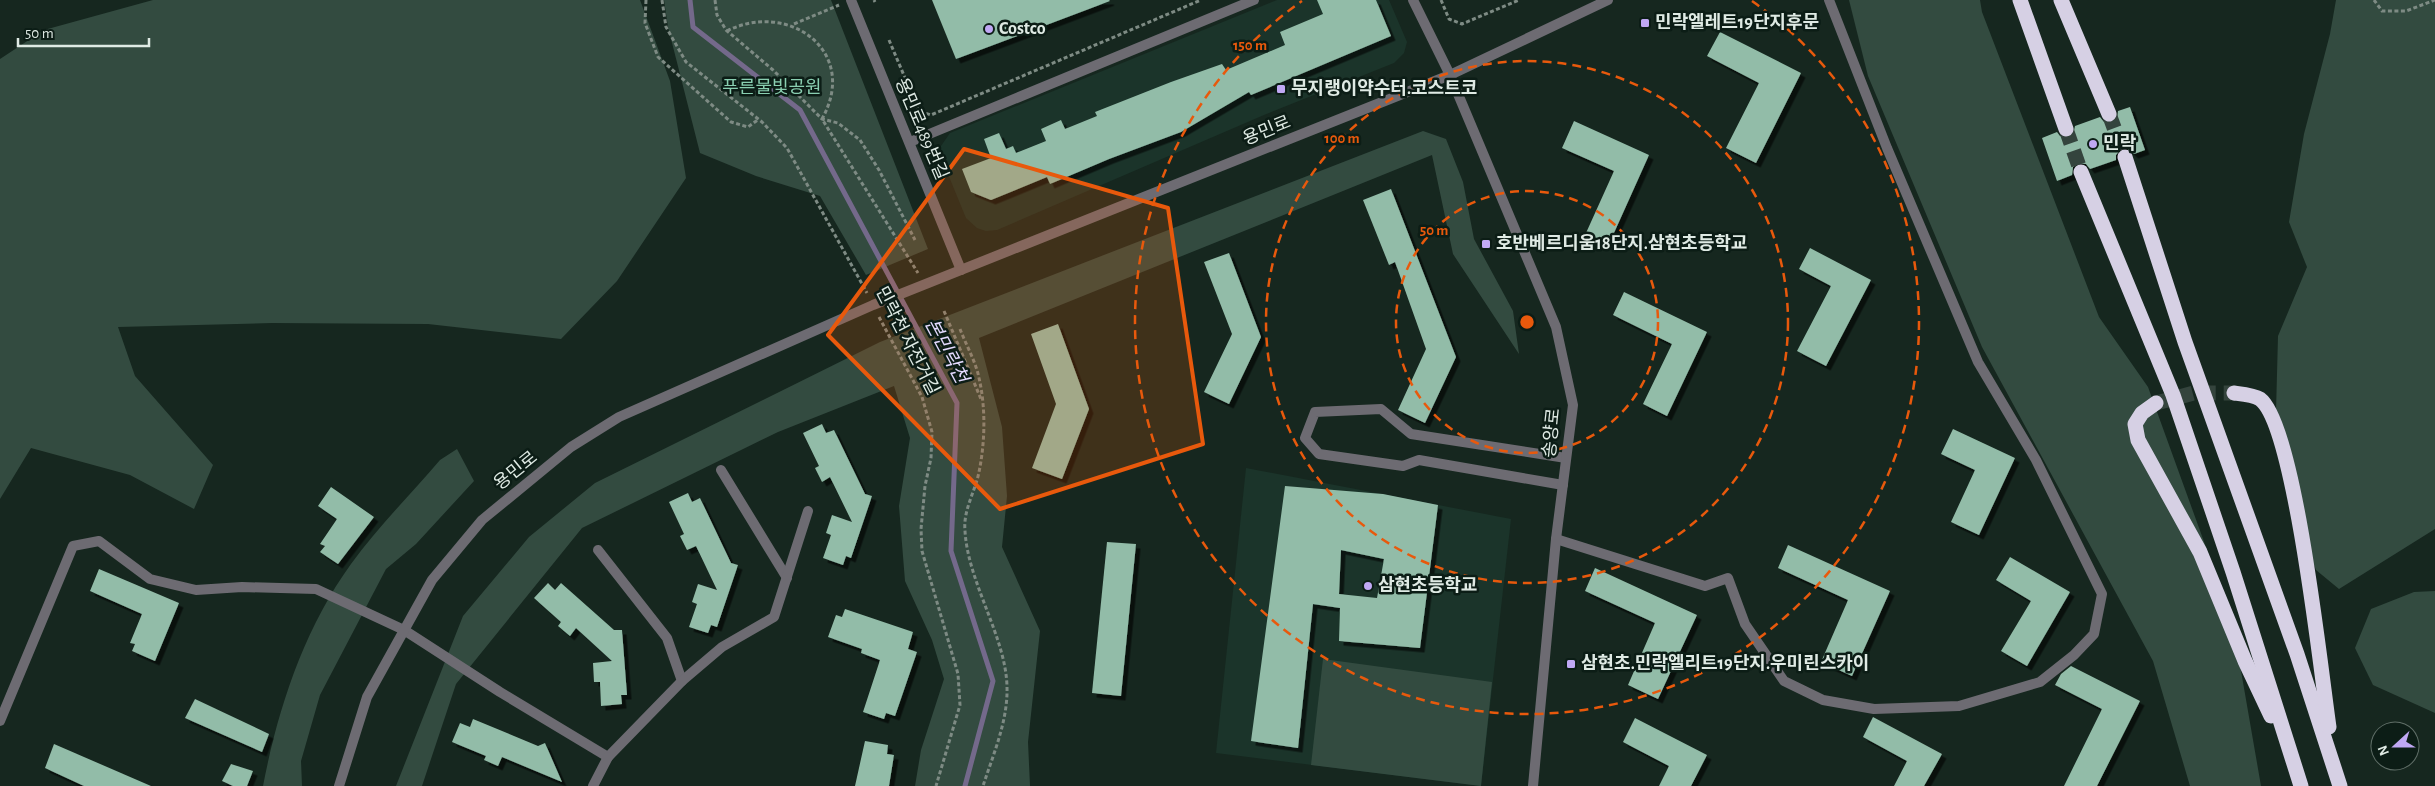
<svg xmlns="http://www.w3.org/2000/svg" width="2435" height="786" font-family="'Alegreya Sans','Noto Sans KR',sans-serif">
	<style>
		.built { fill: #1b342a }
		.green { fill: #334b40 }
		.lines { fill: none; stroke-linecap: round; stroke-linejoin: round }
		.stream { stroke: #74698b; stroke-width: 5 }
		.building { fill: #92bca8; fill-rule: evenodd; filter: url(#shadow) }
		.motorway-tunnel { stroke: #34443d; stroke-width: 15; stroke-dasharray: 15 8; stroke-linecap: butt }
		.path { stroke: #7e8b84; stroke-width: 3; stroke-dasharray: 4 2.5; stroke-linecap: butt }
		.service { stroke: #6d6b72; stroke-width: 10 }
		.minor { stroke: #6d6b72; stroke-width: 10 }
		.tertiary { stroke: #6d6b72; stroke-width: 10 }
		.motorway { stroke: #d6d0e4; stroke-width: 15 }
		.marked { fill: #e8590c; fill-opacity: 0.2; stroke: #e8590c; stroke-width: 4; stroke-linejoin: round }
		.ring { fill: none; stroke: #e8590c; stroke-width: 2.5; stroke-dasharray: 9 6 }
		.poi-dot { fill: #c0a8f4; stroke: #0c1d16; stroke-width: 2 }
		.labels { text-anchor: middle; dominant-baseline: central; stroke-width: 5; stroke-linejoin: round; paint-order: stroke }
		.poi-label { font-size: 18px; font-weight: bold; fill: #dfeae4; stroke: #0c1d16; text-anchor: start }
		.park-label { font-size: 18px; fill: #8acfb1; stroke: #0c1d16 }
		.street-label { font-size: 18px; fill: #dfeae4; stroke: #0c1d16 }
		.water-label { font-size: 19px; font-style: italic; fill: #e4dafe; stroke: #0c1d16 }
		.centre { fill: #e8590c; stroke: #0c1d16; stroke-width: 2.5 }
		.ring-label { font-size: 15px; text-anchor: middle; font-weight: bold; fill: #e8590c; stroke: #0c1d16; stroke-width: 5; stroke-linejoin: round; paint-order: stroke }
	</style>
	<defs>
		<filter id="shadow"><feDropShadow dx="4.5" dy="4.5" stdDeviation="0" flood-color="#0009"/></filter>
	</defs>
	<rect width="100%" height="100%" fill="#16271f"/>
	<g class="built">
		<polygon points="1277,0 1389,0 1407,42 1404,53 1394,63 1264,115 997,230 986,231 977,228 966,218 941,157 941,146 950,133"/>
		<polygon points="1246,468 1511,519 1481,786 1216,753"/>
	</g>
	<g class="green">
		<polygon points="153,0 640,0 670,81 686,178 617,281 561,339 428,324 272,323 118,327 135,376 213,465 194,509 130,475 31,448 0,499 0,59 44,30"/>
		<polygon points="664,0 831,0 928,249 866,275 820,196 756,176 700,153 668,27"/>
		<polygon points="1849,0 1980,0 1982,12 2099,317 2148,387 2232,619 2261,786 2190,786 2153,661 1982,347 1868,76"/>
		<polygon points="2336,0 2435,0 2435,529 2339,589 2316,570 2292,508 2276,412 2278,336 2307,267 2289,222 2304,134 2330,34"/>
		<polygon points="1423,131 1446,139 1463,182 1474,239 1513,311 1519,354 1453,254 1432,155 979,338 1002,427 1007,496 1002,547 1040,631 1028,742 1030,786 915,786 921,750 944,679 932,640 905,581 899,506 910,438 894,386 778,432 582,528 456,684 422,786 396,786 463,616 529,537 595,483 880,342"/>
		<path d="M457 449 474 481 416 544 386 569 320 695 301 761 302 786H263C278 708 304 629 351 564 377 528 411 494 440 460Z"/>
		<polygon points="2435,591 2435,713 2373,685 2355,648 2371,609 2414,592"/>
		<polygon points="1323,659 1492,682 1481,786 1311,765"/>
	</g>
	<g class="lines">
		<polyline class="stream" points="690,0 693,27 800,110 957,403 951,551 993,681 965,786"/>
	</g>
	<g class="building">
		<polygon points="932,0 1109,0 1110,1 956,59"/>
		<polygon points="1317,0 1376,0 1391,36 1251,95 1249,92 1181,132 1109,159 1050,184 1047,177 991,200 971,192 962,169 991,158 984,139 999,133 1006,149 1013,146 1016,153 1046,141 1041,129 1061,120 1065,129 1097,116 1095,112 1171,82 1222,64 1226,70 1285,45 1280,32 1323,14"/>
		<polygon points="1720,32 1801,73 1756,163 1726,148 1759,83 1707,56"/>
		<polygon points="2130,107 2145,150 2134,154 2127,148 2122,148 2116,155 2116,160 2090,169 2086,164 2078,163 2073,167 2072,175 2057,181 2042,138 2057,132 2060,136 2069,138 2073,135 2075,126 2100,117 2104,122 2112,123 2117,119 2118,111"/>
		<polygon points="1574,121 1649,155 1609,244 1586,233 1614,171 1562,148"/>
		<polygon points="1391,189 1456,357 1425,423 1398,410 1426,349 1395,262 1389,265 1363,200"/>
		<polygon points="1810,248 1871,280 1826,366 1797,351 1831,286 1799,269"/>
		<polygon points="1229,253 1261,337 1229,404 1204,392 1232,334 1204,262"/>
		<polygon points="1624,292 1707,332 1667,416 1643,404 1672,344 1613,315"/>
		<polygon points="1058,324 1089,409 1062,479 1032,468 1056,404 1031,334"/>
		<polygon points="822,424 826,433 834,430 865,494 872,496 851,558 846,556 843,565 823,558 831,535 826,533 832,515 852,522 830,477 822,482 815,468 819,466 803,433"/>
		<polygon points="1953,429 2015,458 1979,535 1951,522 1975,470 1941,454"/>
		<path d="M1285 486 1383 494 1438 505 1420 648 1339 641 1340 608 1313 604 1298 748 1251 741ZM1341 550 1384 559 1377 598 1339 594Z"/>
		<polygon points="331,487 374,517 338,564 320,552 325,546 320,544 337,519 318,506"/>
		<polygon points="688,493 692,502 700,498 731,563 738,565 717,627 711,625 708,633 689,627 697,604 692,602 698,584 717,590 696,546 687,550 680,536 684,534 669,502"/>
		<polygon points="1107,542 1136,544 1121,696 1092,693"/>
		<polygon points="1788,545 1890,591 1852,676 1821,662 1848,600 1778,568"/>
		<polygon points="2010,557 2070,592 2027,666 2001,651 2031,601 1996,580"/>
		<polygon points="1595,568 1697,615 1658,699 1628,685 1655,623 1585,591"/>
		<polygon points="99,569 179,603 155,661 132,651 135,644 130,643 142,614 90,591"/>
		<polygon points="548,583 555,590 561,583 614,630 622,630 627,695 621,695 622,704 601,706 600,682 594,682 593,663 612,661 576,628 570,636 558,626 561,622 534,598"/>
		<polygon points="845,609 913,632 908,649 917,652 895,716 886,713 884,719 863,712 880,660 861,653 862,649 828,637 836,615 842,617"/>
		<polygon points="2071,666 2140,701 2097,786 2064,786 2102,709 2055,685 2061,674"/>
		<polygon points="195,699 269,734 262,752 185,718"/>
		<polygon points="1873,717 1942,754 1924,786 1894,786 1907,761 1863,737"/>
		<polygon points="1635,718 1707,755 1691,786 1659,786 1669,766 1623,742"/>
		<polygon points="473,719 538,746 545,743 562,782 502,757 498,766 484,760 486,756 452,742 460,723 470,727"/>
		<polygon points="865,741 888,745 887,754 894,755 889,786 855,786"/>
		<polygon points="54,744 151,786 84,786 45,768"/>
		<polygon points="231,764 253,771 247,786 233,786 222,781"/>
	</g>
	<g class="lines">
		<g class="motorway-tunnel">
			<polyline points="2109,114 2125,157"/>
			<polyline points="2066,129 2081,172"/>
			<polyline points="2156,403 2194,393 2234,393"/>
		</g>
		<g class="path">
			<polyline points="646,0 645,23 658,57 731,122 748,127 759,119"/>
			<polyline points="662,0 666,27 686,62 762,122 787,148 867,293"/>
			<polyline points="715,0 717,15 726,30 773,70 822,119 838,123 860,140 879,170 915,240"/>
			<polyline points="874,0 875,2"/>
			<polyline points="1441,0 1449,19 1462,24 1519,0"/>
			<polyline points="2374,0 2382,11 2406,11 2435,0"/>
			<polyline points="794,24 839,5"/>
			<path d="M727 31C788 0 860 51 822 119L918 273"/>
			<polyline points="889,40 919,111 931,115 1201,0"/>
			<polyline points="944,311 981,399"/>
			<polyline points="879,317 922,397 932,432 931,458 925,486 921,529 922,551 958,674 960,705 936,786"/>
			<path d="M960 329C966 345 976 362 979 378 986 408 985 443 979 472 975 492 963 510 965 531 968 583 1006 637 1007 687 1008 721 993 755 983 786"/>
		</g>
		<g class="service">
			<polyline points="721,470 787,578"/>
			<polyline points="1563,485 1419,460 1403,466 1319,454 1305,438 1315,412 1381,409 1411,434 1566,458"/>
			<polyline points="1556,539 1705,586 1728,578 1745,624 1784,681 1823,700 1874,709 1959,706 2040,682 2074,655 2094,634 2102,594 2036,460 1978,362 1887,148 1829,0"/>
			<polyline points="598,550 667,638 682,681"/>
			<polyline points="0,721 73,546 99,541 150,579 196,590 242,587 316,589 404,630 500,692 608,757 682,681 722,647 774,617 808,511"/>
			<polyline points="593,786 608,757"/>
		</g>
		<g class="minor">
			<polyline points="851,0 961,270"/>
			<polyline points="1413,0 1450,75 1556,327 1573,405 1556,539 1533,786"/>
			<polyline points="910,142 1254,0"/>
		</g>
		<polyline class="tertiary" points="339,786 367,697 432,580 482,520 571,447 619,417 873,305 1450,75 1608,0"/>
		<g class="motorway">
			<polyline points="2020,0 2066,129"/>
			<polyline points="2061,0 2109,114"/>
			<polyline points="2125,157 2185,342 2297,654 2340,786"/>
			<polyline points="2081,172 2173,395 2233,572 2301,786"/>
			<path d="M2234 393C2242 394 2254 395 2260 399 2295 425 2321 673 2329 727"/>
			<polyline points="2156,403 2142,413 2135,424 2138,440 2200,552 2245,661 2271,716"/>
		</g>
	</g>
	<path class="marked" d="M964 149 1168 208 1203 444 1000 509 828 335Z"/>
	<g class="ring">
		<circle cx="1527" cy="322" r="131"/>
		<circle cx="1527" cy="322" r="261"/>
		<path d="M1752 1A392 392 0 1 1 1302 1"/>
	</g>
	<g class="poi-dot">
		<rect x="1640" y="18" width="10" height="10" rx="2.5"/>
		<circle cx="989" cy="29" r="5"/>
		<rect x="1276" y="84" width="10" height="10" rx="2.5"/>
		<circle cx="2093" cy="144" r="5"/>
		<rect x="1481" y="239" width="10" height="10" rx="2.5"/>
		<circle cx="1368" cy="586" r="5"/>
		<rect x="1566" y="659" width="10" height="10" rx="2.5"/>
	</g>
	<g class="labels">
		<g class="poi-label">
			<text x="1655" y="23">민락엘레트19단지후문</text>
			<text x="999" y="29">Costco</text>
			<text x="1291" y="89">무지랭이약수터.코스트코</text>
			<text x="2103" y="144">민락</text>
			<text x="1496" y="244">호반베르디움18단지.삼현초등학교</text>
			<text x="1378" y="586">삼현초등학교</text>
			<text x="1581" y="664">삼현초.민락엘리트19단지.우미린스카이</text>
		</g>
		<g class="park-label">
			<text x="772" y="88">푸른물빛공원</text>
		</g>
		<g class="street-label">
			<text transform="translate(921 129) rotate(67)">용민로489번길</text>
			<text transform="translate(1267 131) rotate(-22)">용민로</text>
			<text transform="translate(907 341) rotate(63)">민락천 자전거길</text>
			<text transform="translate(1552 433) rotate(-84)">송양로</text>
			<text transform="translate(516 471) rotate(-39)">용민로</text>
		</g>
		<g class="water-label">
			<text transform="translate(946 351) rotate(62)">본민락천</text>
		</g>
	</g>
	<circle cx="1527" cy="322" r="8" class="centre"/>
	<g class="ring-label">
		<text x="1250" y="50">150 m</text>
		<text x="1342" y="143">100 m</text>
		<text x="1434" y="235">50 m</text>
	</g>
	<g transform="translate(2395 746) rotate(249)"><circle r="24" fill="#0c1d16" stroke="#606f68"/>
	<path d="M0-4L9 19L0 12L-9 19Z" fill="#c0a8f4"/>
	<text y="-8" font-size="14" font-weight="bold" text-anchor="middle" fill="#dfeae4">N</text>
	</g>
	<path d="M18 38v8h131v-8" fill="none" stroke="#dfeae4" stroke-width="2.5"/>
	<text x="25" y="38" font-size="15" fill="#dfeae4" stroke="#0c1d16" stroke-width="4" paint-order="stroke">50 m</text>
</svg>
